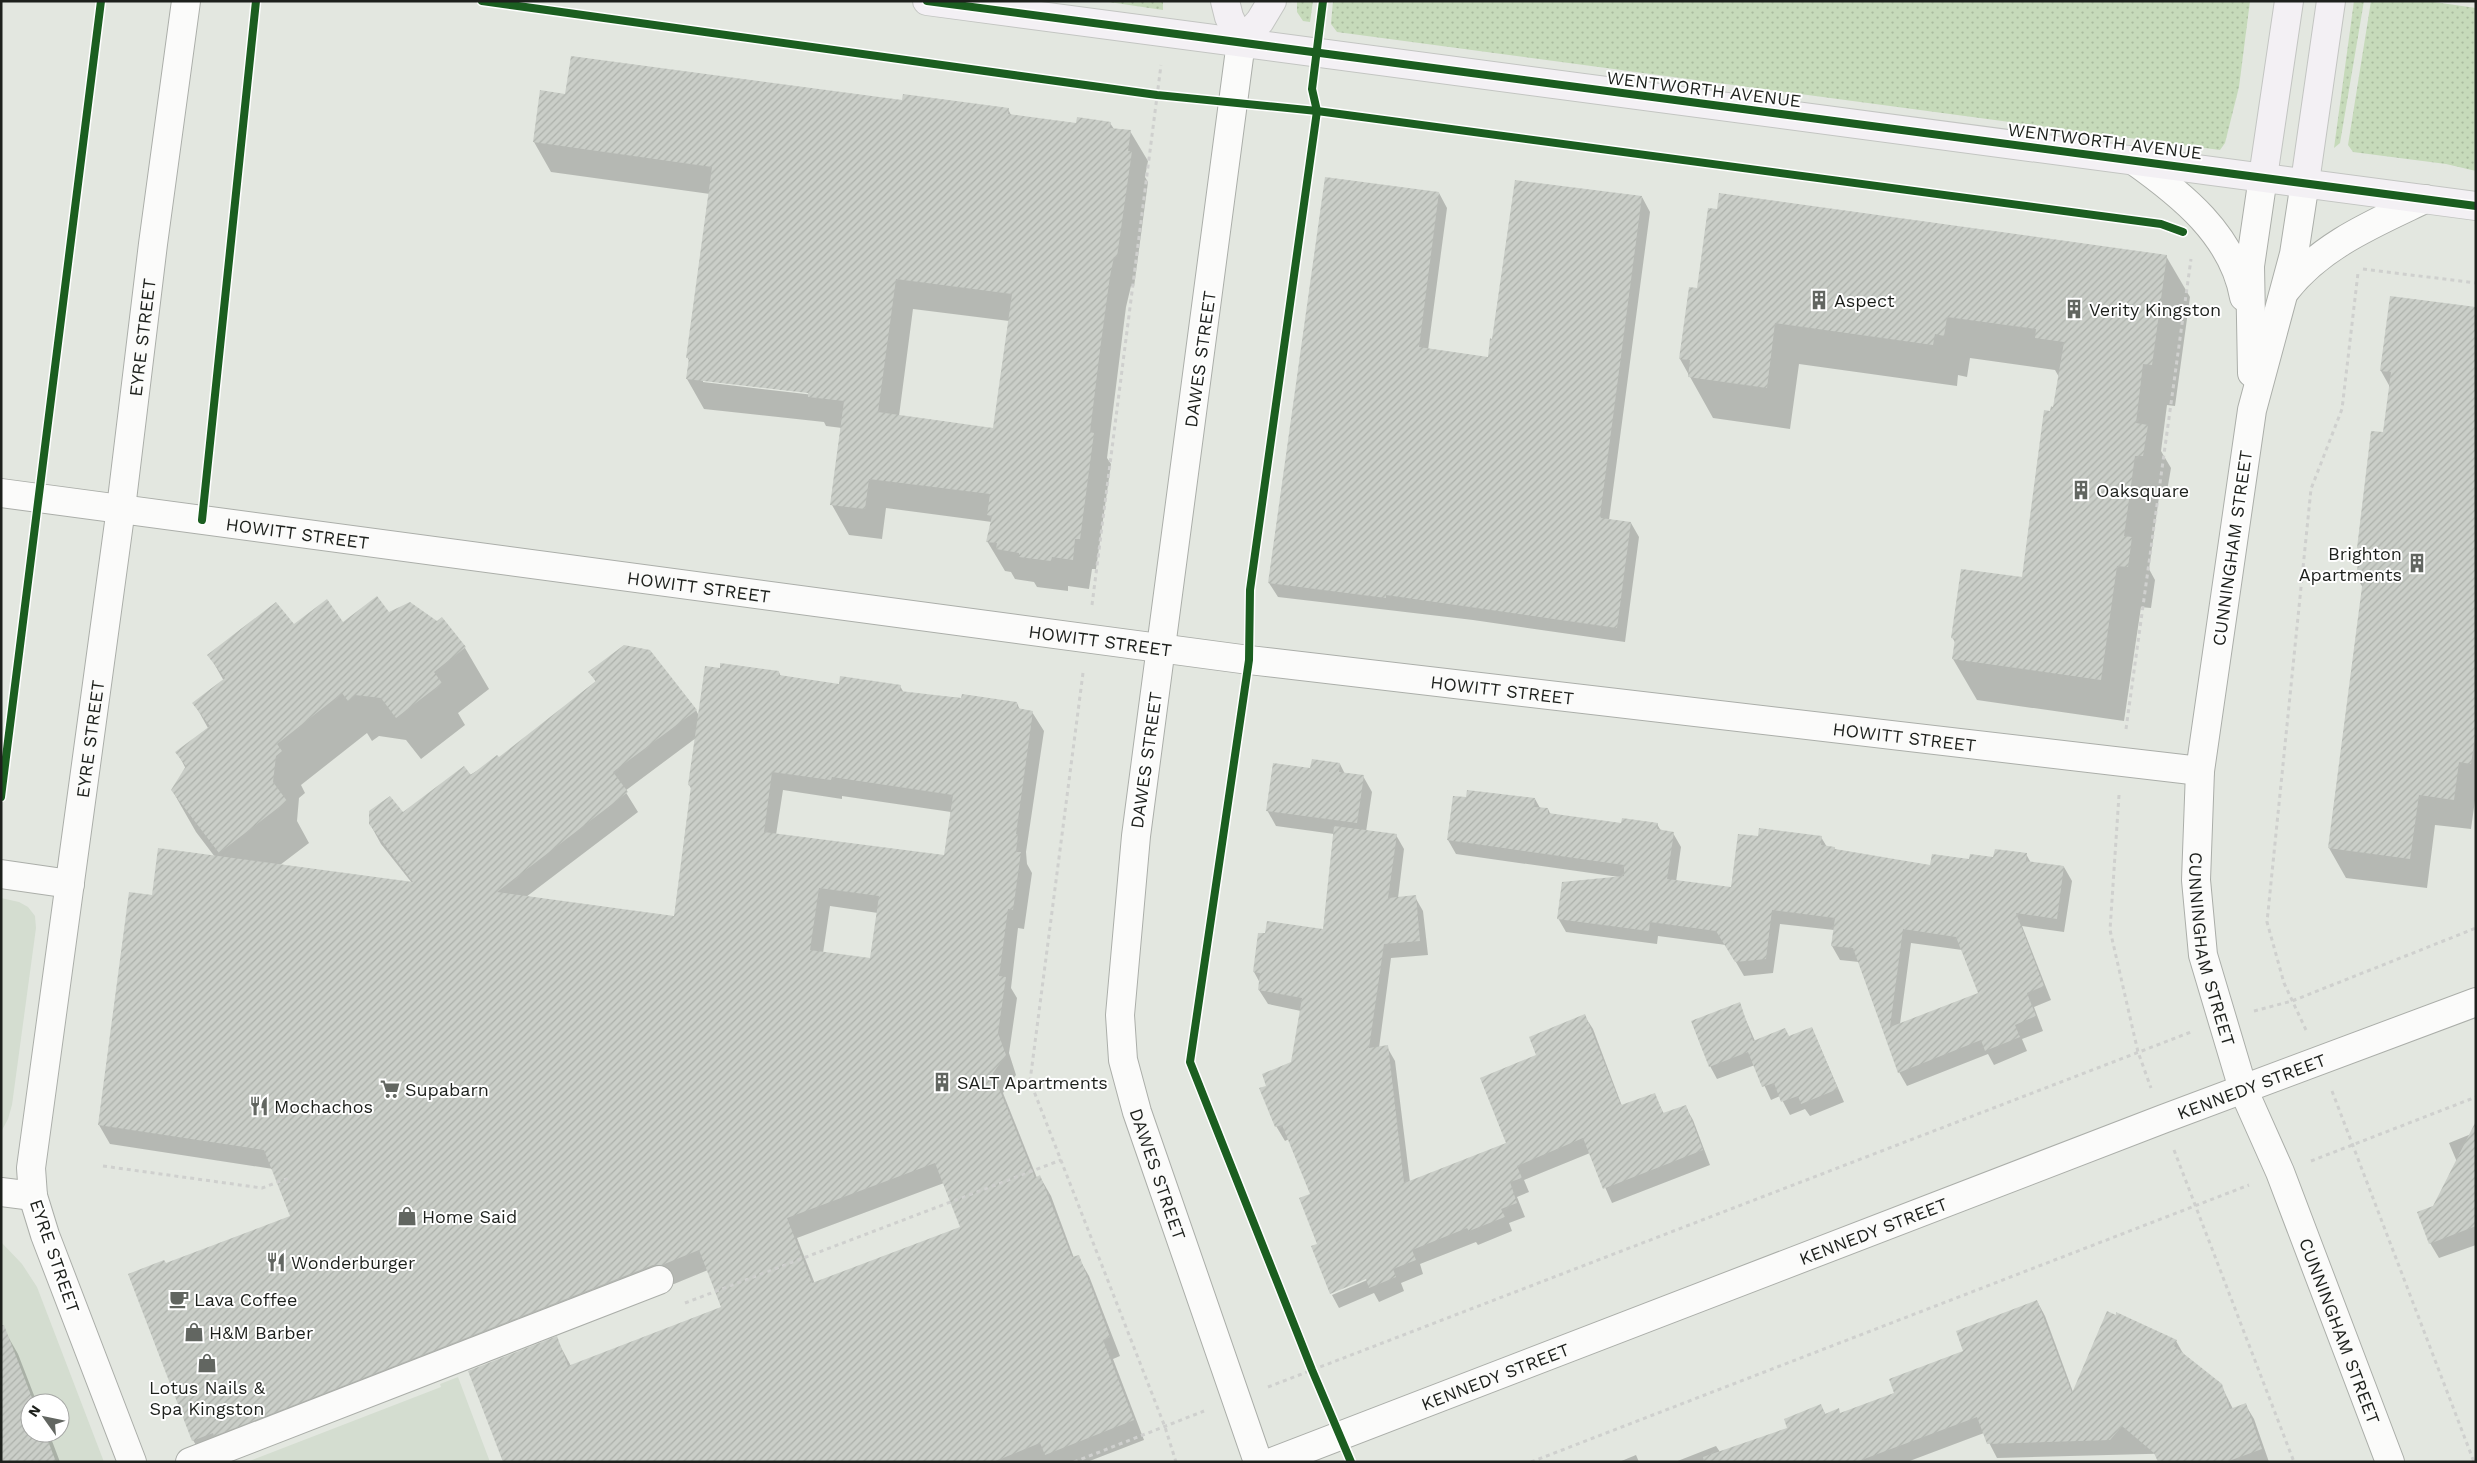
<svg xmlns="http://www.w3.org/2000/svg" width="2477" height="1463" font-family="'Work Sans',sans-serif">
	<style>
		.built { fill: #d4ddd0; fill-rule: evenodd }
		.grass { fill: url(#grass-dots) }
		.shadow { fill: #0003; fill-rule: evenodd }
		.building { fill: url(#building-hatch); fill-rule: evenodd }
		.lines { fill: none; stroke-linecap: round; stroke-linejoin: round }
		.minor-casing { stroke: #abaea9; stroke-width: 30 }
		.major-casing { stroke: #c3c5c2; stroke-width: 30 }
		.path { stroke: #cfd0ce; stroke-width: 3; stroke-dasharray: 4 4; stroke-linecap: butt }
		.minor { stroke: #fbfbfa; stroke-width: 28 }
		.major { stroke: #f3f0f4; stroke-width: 28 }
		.cycleway-casing { stroke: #fff; stroke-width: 11 }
		.cycleway { stroke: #1b5e20; stroke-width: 8 }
		.labels { text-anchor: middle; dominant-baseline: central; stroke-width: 4; stroke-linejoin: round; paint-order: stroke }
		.street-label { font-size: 18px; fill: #1d201c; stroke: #fff }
		.poi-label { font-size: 18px; fill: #1d201c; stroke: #fff; text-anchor: start }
	</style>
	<defs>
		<pattern id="grass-dots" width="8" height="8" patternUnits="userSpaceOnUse" patternTransform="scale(1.25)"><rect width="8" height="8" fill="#c6daba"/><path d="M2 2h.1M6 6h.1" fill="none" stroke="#aabb9f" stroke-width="1.8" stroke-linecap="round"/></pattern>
		<pattern id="building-hatch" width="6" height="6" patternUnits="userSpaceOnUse" patternTransform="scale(1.25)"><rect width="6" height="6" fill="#cacec8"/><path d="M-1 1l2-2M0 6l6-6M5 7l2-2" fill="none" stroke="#adb1ab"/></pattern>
	</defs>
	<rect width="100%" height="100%" fill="#e3e7e0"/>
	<g class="built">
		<polygon points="1,898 19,902 28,907 35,916 36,928 12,1105 8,1119 1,1132"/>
		<path d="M1 1242 22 1264 37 1287 104 1462H1ZM30 1403H60V1433H30Z"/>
		<polygon points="458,1377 490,1462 247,1462 441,1387 440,1384"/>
	</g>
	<g class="grass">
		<polygon points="1102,1 1163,1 1163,10"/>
		<polygon points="1297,1 1313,1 1310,22 1303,21 1297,12"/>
		<polygon points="1333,1 2250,1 2239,87 2225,143 2220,150 1337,32 1331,24"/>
		<polygon points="2354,1 2364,1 2340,143 2334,148"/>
		<polygon points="2371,1 2427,1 2476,8 2476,171 2446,164 2353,152 2348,145"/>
	</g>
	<g class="shadow">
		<path d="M541 91 566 95 903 102 1008 109 1011 115 1077 124 1110 123 1114 129 1130 131 1148 161 1145 177 1148 182 1134 287 1131 286 1126 307 1107 458 1111 464 1096 569H1092L1089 589 1068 586V591L1037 587 1034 582 1015 579 1011 572 1005 571 987 541 992 522 886 508 882 539 849 535 832 505 842 428 826 426 824 422 704 409 687 379 690 362 687 357 710 194 551 172 534 142ZM913 309 1009 321 994 429 899 416ZM703 380 815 392 814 395 703 382Z"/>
		<polygon points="1439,193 1447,208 1428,350 1489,358 1493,340 1642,197 1650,212 1609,520 1631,523 1639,537 1625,642 1473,620 1278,597 1269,583"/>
		<polygon points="2166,256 2190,297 2175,406 2167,405 2161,451 2171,468 2166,497 2159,497 2149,569 2155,580 2151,608 2141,607 2124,721 1977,700 1953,659 1956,644 1952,637 2023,579 2059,377 2055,370 1970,358 1967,377 1958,375 1957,386 1799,364 1790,429 1713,418 1680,359 1690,289"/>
		<polygon points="2476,308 2476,793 2471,829 2435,825 2427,888 2346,878 2329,848 2363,588 2357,578 2361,552 2358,548 2384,434 2390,387 2381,371"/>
		<path d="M389 614 465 648 489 689 458 713 465 725 421 759 406 740 379 736 372 741 367 733 301 785 305 793 299 798 297 821 309 843 280 865 412 883 381 844 370 824 403 814 499 758 596 682 590 672 696 710 699 716 779 672 781 677 840 685 900 686 904 693 1017 703 1020 710 1032 712 1044 731 1026 852 1027 864 1032 873 1024 929 1018 928 1011 988 1017 998 1009 1053 1016 1075 1003 1093 1037 1178 1040 1177 1051 1196 1074 1258 1078 1257 1089 1276 1120 1356 1113 1359 1144 1440 1087 1462H504L556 1338 571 1366 723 1308 708 1270 674 1284H665L204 1459 193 1440 165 1265 292 1216 273 1169 110 1144 99 1125 153 896 215 857 196 832 172 790 186 769 177 752 208 728 194 703 224 681 209 655 293 626 343 623ZM696 738 689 785 692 790 675 918 526 897 638 812 625 791ZM783 790 842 799V796L951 812 945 856 776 835ZM830 906 878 913 871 960 823 953ZM944 1183 962 1227 815 1284 797 1238Z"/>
		<polygon points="1340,764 1345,774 1363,776 1372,792 1366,832 1396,835 1404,849 1398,898 1415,897 1423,911 1428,955 1391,958 1379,1048 1387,1047 1395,1061 1410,1182 1507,1144 1538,1055 1584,1015 1593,1029 1622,1106 1654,1094 1664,1114 1685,1106 1693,1120 1710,1165 1612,1203 1590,1153 1524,1180 1529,1192 1517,1197 1525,1217 1509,1223 1512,1231 1478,1245 1476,1242 1420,1264 1423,1274 1401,1283 1404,1291 1379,1302 1374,1293 1339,1308 1332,1295 1372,1278 1319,1245 1311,1194 1289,1139 1285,1141 1276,1126 1268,1086 1292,1063 1301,1011 1268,1004 1259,990 1260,983 1254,972 1324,930 1334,834 1276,826 1267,810 1312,769"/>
		<path d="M1535 799 1540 808 1548 809 1551 815 1622 824H1657L1661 831 1673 833 1681 847 1676 882 1732 889 1759 838 1821 837 1827 847 1836 851 1931 866 2026 854 2031 863 2064 867 2072 881 2064 932 2022 926 2051 1000 2034 1007 2043 1031 2022 1039 2027 1051 1994 1065 1988 1054 1907 1086 1899 1072 1859 962 1840 960 1832 946 1834 930 1780 924 1773 973 1744 976 1726 945 1658 936 1657 944 1566 932 1558 918 1619 877 1456 854 1448 840ZM1911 943 1962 950 1980 994 1900 1024Z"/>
		<polygon points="1739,1004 1755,1041 1789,1037 1812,1028 1844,1102 1810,1116 1805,1109 1790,1115 1780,1096 1771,1100 1755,1065 1717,1079 1710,1066"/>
		<polygon points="2476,1132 2476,1245 2439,1258 2430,1243 2434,1207 2457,1162 2449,1143"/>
		<polygon points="2037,1301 2045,1316 2073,1392 2176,1341 2184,1355 2221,1385 2233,1409 2245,1404 2254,1419 2269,1462 2199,1462 2223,1452 1997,1458 1984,1433 1907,1462 1675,1462 1716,1446 1720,1452 1789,1428 1821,1406 1826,1415 1841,1415 1896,1394 1965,1352"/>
		<polygon points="6,1333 18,1354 37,1403 30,1403 30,1433 49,1433 60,1462 1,1462"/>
		<polygon points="1636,1455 1639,1462 1619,1462"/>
	</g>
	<g class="building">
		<path d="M571 56 902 100 903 94 1009 108 1008 114 1076 123 1077 117 1111 122 1110 128 1131 130 1128 151H1132L1117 257H1114L1110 276 1100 350 1090 432 1094 433 1080 539H1075L1073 560 1052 557 1051 561 1019 557V553L996 549 997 543 986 542 992 516 987 515 990 494 869 479 865 509 830 505 844 401 808 397V393L686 379 689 358H686L712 167 533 142 540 90 565 94ZM896 279 1012 294 993 428 878 412Z"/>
		<polygon points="1325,177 1439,192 1419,347 1488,357 1490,338 1492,339 1515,180 1642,196 1600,516 1601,518 1631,522 1617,628 1386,595 1386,598 1268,583"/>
		<polygon points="1719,193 2167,255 2152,365 2143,364 2136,423 2148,425 2143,456 2135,456 2124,536 2132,537 2128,567 2117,566 2101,680 1952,659 1955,639 1951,638 1961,569 2022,577 2044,410 2050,411 2051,406 2053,407 2064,342 2035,338 2036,329 1947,317 1944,336 1935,334 1933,345 1775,323 1767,388 1688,377 1690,360 1679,359 1689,287 1697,288 1708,208 1717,209"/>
		<polygon points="2390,296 2476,307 2476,731 2471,764 2459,762 2454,800 2419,795 2410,859 2328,848 2363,579 2356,578 2360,548 2357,548 2371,431 2383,432 2391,372 2380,371"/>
		<polygon points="377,596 389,612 410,602 437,621 442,617 466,647 434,672 442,683 396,718 381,698 355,695 348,701 342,693 277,744 282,751 276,756 273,782 287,801 219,853 171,790 186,766 175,752 210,726 192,703 225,678 207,655 276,602 294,624 327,599 343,622"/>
		<path d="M624 645 650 650 697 710 613 772 628 792 497 892 674 916 691 786 688 785 705 666 720 668V663L779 671V675L839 684 840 676 901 685 900 691 961 698 962 694 1017 702V708L1033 711 1016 834H1018L1016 852H1021L1013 910 1008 909 999 976 1006 977 998 1033 1006 1055 993 1073 1035 1178 1040 1175 1072 1257 1079 1255 1110 1337 1103 1340 1134 1420 1045 1455 1040 1443 993 1462H503L468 1371 557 1336 568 1366 721 1307 699 1250 662 1265H653L214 1436 213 1433 192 1441 128 1274 164 1260 166 1263 290 1216 264 1150 98 1125 129 892 152 895 158 848 413 882 369 824V811L390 796 403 812 464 766 471 775 497 755 499 757 596 681 588 672ZM772 772 831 780 832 777 953 795 944 855 764 832ZM819 888 879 896 870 958 810 950ZM935 1163 960 1227 812 1283 787 1218Z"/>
		<polygon points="1312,759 1340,763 1339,772 1364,775 1357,823 1266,811 1273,763 1310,768"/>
		<path d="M1467 790 1535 798 1534 807 1548 808V813L1621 823 1622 818 1658 823 1657 829 1674 832 1667 879 1731 887 1738 834 1758 836 1759 828 1822 836 1821 845 1835 847V849L1930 865 1932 854 1969 859 1970 854 1993 857 1995 849 2027 853 2026 861 2064 866 2057 919 2016 913 2044 986 2027 993 2036 1016 2015 1025 2020 1037 1985 1051 1981 1040 1898 1073 1853 948 1831 946 1835 918 1772 910 1766 959 1735 962 1716 931 1650 922 1649 931 1557 919 1562 882 1624 876V865L1447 840 1453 796 1466 797ZM1903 929 1956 937 1978 993 1890 1027Z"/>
		<polygon points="1334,826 1397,834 1388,898 1416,895 1420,941 1384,944 1369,1048 1388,1045 1404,1183 1506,1143 1480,1078 1536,1055 1529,1037 1585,1014 1621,1105 1655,1093 1663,1113 1686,1105 1703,1150 1603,1189 1583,1138 1517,1166 1522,1178 1510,1182 1517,1203 1501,1209 1505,1217 1469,1231 1467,1228 1412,1250 1416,1260 1393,1269 1396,1277 1369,1288 1366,1279 1330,1294 1311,1246 1317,1244 1299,1198 1310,1194 1282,1125 1275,1127 1259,1088 1266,1086 1262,1074 1291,1062 1302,998 1258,990 1260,973 1253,972 1258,933 1265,933 1267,921 1323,929"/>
		<polygon points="1740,1002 1753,1041 1785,1028 1789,1036 1812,1027 1838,1089 1801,1104 1798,1096 1781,1102 1774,1083 1762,1087 1748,1052 1709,1067 1691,1021"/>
		<polygon points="2476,1121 2476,1226 2429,1244 2417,1212 2433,1206"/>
		<polygon points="2037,1300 2072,1393 2107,1311 2116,1315 2116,1312 2177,1340 2174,1346 2222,1384 2230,1409 2246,1403 2262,1449 2226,1462 2158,1462 2154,1453 2122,1426 2110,1440 1987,1444 1977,1417 1856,1462 1704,1462 1703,1457 1787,1428 1784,1419 1821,1404 1825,1414 1839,1408 1840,1413 1894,1393 1889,1379 1963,1351 1956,1331"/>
		<polygon points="1,1325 4,1325 34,1403 30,1403 30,1433 45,1433 56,1462 1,1462"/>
	</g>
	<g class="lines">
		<defs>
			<g id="minor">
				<path id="s1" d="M1241 42 1136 836 1120 1015 1123 1060 1137 1112 1258 1462"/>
				<path d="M2133 160C2181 194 2233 235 2244 297"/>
				<path id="s2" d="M2305 182 2294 254 2252 410 2200 771 2196 880 2203 955 2243 1089 2280 1172 2390 1462"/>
				<path d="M2286 290C2321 245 2375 223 2425 199"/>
				<polyline points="2252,373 2250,266 2263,177"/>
				<path id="s3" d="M1 493 1249 660 2200 771"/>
				<polyline points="1,874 70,884"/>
				<polyline points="1,1192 33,1196"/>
				<path id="s4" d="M132 1462 45 1235 33 1196 31 1168 121 508 153 244 186 1"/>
				<polyline points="190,1462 659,1280"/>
				<path id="s5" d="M1272 1462 2163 1119 2476 1002"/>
			</g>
			<g id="major">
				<polyline points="927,1 2476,206"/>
				<polyline points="1225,1 1229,17 1241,42 1260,21 1272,1"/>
				<polyline points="2263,177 2289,1"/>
				<polyline points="2305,182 2331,1"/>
			</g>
		</defs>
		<use href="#minor" class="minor-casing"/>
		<use href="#major" class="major-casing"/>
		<g class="path">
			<polyline points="2363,269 2476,283"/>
			<polyline points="1092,605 1161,65"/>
			<polyline points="1083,673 1030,1081 1165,1427 1176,1462"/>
			<polyline points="2126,729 2191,259"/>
			<polyline points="2119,795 2110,930 2138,1052 2151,1088"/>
			<polyline points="2254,1011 2292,1001 2476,928"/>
			<polyline points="2306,1030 2284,983 2267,922 2311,489 2342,409 2358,273"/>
			<polyline points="2332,1091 2474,1462"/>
			<polyline points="2174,1150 2294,1462"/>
			<polyline points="2311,1161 2476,1097"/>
			<polyline points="103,1166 262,1188 289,1178"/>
			<polyline points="685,1303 1061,1160"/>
			<polyline points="1268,1387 2191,1032"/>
			<polyline points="1074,1462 1204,1411"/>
			<polyline points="1531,1462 2249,1185"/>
		</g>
		<use href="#minor" class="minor"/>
		<use href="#major" class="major"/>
		<defs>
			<g id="cycleway">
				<polyline points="482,1 1157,95 1317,111 2161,224 2183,232"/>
				<polyline points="927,1 2476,206"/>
				<polyline points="1323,1 1312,89 1317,111 1250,590 1249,660 1190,1062 1312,1370 1351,1462"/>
				<polyline points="202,520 256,1"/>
				<polyline points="1,797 101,1"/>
			</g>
		</defs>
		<use href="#cycleway" class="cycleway-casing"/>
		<use href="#cycleway" class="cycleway"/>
	</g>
	<defs>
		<symbol id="building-bare" viewBox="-9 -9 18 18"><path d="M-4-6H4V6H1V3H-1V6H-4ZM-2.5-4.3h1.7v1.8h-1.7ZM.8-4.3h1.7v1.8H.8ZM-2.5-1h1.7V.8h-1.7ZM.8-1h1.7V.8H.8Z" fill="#626661" stroke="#fff" stroke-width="2.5" paint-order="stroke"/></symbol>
		<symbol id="supermarket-bare" viewBox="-9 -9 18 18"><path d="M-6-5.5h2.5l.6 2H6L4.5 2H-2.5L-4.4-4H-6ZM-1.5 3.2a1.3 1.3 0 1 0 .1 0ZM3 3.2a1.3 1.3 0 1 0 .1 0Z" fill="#626661" stroke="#fff" stroke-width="2.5" paint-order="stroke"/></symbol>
		<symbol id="restaurant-bare" viewBox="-9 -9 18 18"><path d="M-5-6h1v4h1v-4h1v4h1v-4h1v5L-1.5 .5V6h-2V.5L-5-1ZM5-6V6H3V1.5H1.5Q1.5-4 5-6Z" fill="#626661" stroke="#fff" stroke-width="2.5" paint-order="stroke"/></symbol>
		<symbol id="shop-bare" viewBox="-9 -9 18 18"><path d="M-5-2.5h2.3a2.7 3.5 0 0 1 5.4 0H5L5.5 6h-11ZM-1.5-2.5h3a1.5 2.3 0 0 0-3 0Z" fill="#626661" stroke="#fff" stroke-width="2.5" paint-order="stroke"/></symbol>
		<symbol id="cafe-bare" viewBox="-9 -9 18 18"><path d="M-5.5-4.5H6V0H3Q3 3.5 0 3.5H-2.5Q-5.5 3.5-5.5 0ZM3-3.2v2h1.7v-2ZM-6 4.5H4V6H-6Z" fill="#626661" stroke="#fff" stroke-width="2.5" paint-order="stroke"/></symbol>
	</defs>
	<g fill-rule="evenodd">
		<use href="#building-bare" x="1805" y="286" width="28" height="28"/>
		<use href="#building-bare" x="2060" y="295" width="28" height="28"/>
		<use href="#building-bare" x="2067" y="476" width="28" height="28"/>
		<use href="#building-bare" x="2403" y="549" width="28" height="28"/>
		<use href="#building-bare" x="928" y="1068" width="28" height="28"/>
		<use href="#supermarket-bare" x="376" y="1075" width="28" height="28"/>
		<use href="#restaurant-bare" x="245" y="1092" width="28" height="28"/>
		<use href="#shop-bare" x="393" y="1202" width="28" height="28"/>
		<use href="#restaurant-bare" x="262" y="1248" width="28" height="28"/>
		<use href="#cafe-bare" x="165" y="1285" width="28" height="28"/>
		<use href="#shop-bare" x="180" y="1318" width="28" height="28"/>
		<use href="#shop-bare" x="193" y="1349" width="28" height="28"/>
	</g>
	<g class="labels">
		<g class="street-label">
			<text transform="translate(1704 89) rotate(7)">WENTWORTH AVENUE</text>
			<text transform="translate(2105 141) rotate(7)">WENTWORTH AVENUE</text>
			<text stroke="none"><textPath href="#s4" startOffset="1150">EYRE STREET</textPath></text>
			<text transform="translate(1200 359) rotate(-82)">DAWES STREET</text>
			<text stroke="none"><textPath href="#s3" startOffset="299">HOWITT STREET</textPath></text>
			<text transform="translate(2232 548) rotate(-82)">CUNNINGHAM STREET</text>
			<text stroke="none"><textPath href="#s3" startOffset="704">HOWITT STREET</textPath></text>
			<text stroke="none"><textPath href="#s3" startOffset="1109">HOWITT STREET</textPath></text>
			<text stroke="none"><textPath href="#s3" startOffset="1514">HOWITT STREET</textPath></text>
			<text stroke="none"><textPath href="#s3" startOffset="1919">HOWITT STREET</textPath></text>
			<text stroke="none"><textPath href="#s4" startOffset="745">EYRE STREET</textPath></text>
			<text transform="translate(1146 760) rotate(-82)">DAWES STREET</text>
			<text stroke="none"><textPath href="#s2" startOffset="779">CUNNINGHAM STREET</textPath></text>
			<text stroke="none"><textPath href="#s5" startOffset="1049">KENNEDY STREET</textPath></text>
			<text stroke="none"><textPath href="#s1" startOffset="1145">DAWES STREET</textPath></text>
			<text stroke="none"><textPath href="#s5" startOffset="644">KENNEDY STREET</textPath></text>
			<text transform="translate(55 1256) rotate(71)">EYRE STREET</text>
			<text stroke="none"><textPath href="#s2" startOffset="1184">CUNNINGHAM STREET</textPath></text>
			<text stroke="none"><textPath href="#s5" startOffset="239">KENNEDY STREET</textPath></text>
		</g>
		<g class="poi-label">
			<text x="1834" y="300">Aspect</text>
			<text x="2089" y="309">Verity Kingston</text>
			<text x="2096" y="490">Oaksquare</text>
			<text x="2402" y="553" text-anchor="end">Brighton<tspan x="2402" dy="21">Apartments</tspan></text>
			<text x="957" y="1082">SALT Apartments</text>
			<text x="405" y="1089">Supabarn</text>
			<text x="274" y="1106">Mochachos</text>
			<text x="422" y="1216">Home Said</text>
			<text x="291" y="1262">Wonderburger</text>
			<text x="194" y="1299">Lava Coffee</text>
			<text x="209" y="1332">H&amp;M Barber</text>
			<text x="207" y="1387" text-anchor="middle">Lotus Nails &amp;<tspan x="207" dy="21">Spa Kingston</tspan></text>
		</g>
	</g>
	<rect width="2477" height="1463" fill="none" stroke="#1d201c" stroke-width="5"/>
	<g transform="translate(45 1418) rotate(303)"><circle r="24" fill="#ffffff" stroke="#a5a6a4"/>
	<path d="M0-4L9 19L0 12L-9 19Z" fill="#626661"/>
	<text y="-8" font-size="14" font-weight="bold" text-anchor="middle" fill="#1d201c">N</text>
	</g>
</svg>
